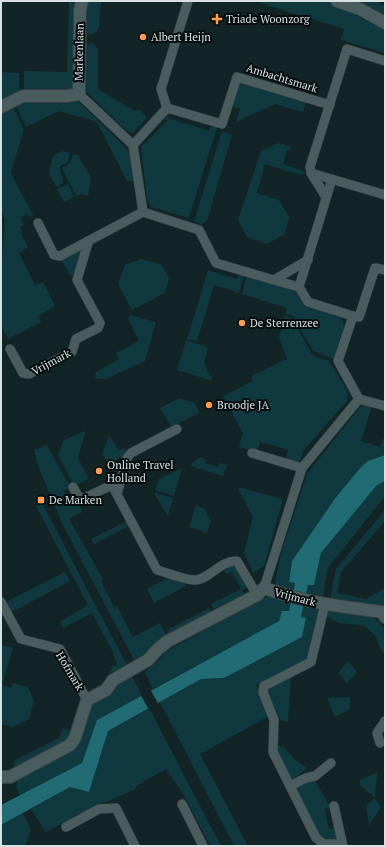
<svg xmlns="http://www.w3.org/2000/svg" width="386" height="847" font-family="'PT Serif',serif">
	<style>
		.green { fill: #0f393e }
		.water { fill: #206b74 }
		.pier { fill: #132426 }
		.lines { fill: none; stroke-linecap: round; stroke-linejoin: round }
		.street-casing { stroke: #344042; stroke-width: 10 }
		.secondary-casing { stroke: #344042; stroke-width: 14 }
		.street { stroke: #4a5c5e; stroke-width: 9 }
		.secondary { stroke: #4a5c5e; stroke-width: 12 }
		.poi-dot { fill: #fc9d53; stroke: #060c0d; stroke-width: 1.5 }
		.labels { text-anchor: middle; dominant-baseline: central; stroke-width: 4; stroke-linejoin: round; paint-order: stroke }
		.poi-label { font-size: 11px; fill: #d7e1e2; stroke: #060c0d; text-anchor: start }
		.street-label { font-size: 11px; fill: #d7e1e2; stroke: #060c0d }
	</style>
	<rect width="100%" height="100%" fill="#132426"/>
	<g class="green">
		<polygon points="69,1 78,1 75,91 24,90 24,71 67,72"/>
		<polygon points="87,1 101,1 99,28 94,34 90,34 85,32"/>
		<polygon points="260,1 327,1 357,12 355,15 385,30 385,53 341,40 344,29 260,3"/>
		<polygon points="349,1 375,1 385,6 385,16"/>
		<polygon points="91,43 94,44 98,49 98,89 135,111 140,109 147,118 133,133 131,133 121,126 84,89 85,45"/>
		<polygon points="1,72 19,73 19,91 1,99"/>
		<polygon points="238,81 306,102 303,112 275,104 236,122 240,109 230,106"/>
		<polygon points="28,100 75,101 80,103 123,145 130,154 134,182 127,181 97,122 59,111 26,127 15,104"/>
		<polygon points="12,105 24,130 11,171 12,175 33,215 30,217 27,214 21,218 24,225 20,227 23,233 21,234 28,247 19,253 35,285 43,282 55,306 38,316 41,322 8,339 1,325 1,272 5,220 1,211 1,111"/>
		<polygon points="169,113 168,118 209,131 211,126 217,127 189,218 151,207 147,198 141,147 167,121 164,117"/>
		<polygon points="222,131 232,135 207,221 201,224 194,221"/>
		<polygon points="279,143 292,147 291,150 287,150 283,164 306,172 301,175 265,164 257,193 279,200 289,217 285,234 267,244 247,237 238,220 261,151"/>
		<path d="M63 151 70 153 68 162 60 166C59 173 64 176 63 183L56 187 49 173 53 156Z"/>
		<polygon points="73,154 78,155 91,178 88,196 81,194 76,196 63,171 62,168 70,163"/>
		<polygon points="68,184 74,197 64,202 57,189"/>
		<polygon points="82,248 74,275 71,276 61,259"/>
		<polygon points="141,259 161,264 169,278 165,293 132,310 118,284 125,265"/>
		<polygon points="208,270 237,279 239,273 244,274 239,293 214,285 197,341 187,339"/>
		<polygon points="247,275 294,289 305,306 339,317 343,320 344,326 334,359 313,351 293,316 285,314 287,308 242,294"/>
		<polygon points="130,315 156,322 145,361 106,379 95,378 96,372 119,359 116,353 139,341 128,318"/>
		<polygon points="285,315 292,318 313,356 329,361 348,392 347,401 304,450 300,461 296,464 285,461 288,450 260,442 257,452 239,447 243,433 223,396 253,381 251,376 287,359 279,337"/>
		<polygon points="186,340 208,347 204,363 213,381 177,370"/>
		<polygon points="179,398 195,403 199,413 171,427 160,408"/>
		<polygon points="364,402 372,405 361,441 380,447 383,438 385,439 385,455 368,461 336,497 292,561 289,581 295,583 293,591 274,586 282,550 307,474"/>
		<polygon points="84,431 85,433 78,458 89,479 74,486 58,455 64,440"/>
		<polygon points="109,435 119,451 124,448 126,452 124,459 118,457 114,471 112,471 102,453"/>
		<polygon points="47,445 70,487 64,491 73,507 79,504 82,512 69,519 103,579 101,581 114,607 117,606 133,637 160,623 166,635 158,641 147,654 134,660 63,525 38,466 34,450"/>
		<polygon points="201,457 206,460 205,463 218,467 220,463 227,465 223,476 191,466 192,463"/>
		<polygon points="182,468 174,496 155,490 159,479"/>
		<polygon points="385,481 385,496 328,568 323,596 306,593 308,584 314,584 321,553 377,485"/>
		<polygon points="239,487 283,499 264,566 253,573 244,553 253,517 239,490"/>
		<polygon points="155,493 173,498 168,516 155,495"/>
		<polygon points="42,503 127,665 110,673 109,672 112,670 111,667 117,664 112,650 92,613 63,628 60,622 88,605 36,506"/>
		<polygon points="196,505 205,509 211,521 207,533 189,527"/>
		<polygon points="385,510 385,521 341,572 337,593 366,599 385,588 385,608 330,599 336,569"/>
		<polygon points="127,521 129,526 94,544 91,539"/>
		<polygon points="230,566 235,566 249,587 242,590 244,594 214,609 211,604 241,589 232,572 227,574 223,569"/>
		<polygon points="65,572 70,581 12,612 6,602"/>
		<polygon points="172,576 183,580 186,586 154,603 147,589"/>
		<polygon points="268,596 291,602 289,611 279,621 153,689 145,672 159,660 165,652"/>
		<polygon points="304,604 317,607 319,612 307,660 256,685 269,716 200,754 248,846 234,846 160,702 201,679 224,678 302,637 306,619 301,617"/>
		<polygon points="209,608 211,612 169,633 167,630"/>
		<path d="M333 609C349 612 377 612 384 629 386 635 385 645 385 652L382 653 375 635 363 625 339 623 327 617 328 613Z"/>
		<polygon points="3,645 13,648 2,685 11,688 13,683 28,687 34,700 29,719 13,727 1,724 1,649"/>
		<polygon points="348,661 357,672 347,683 338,673"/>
		<polygon points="291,675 288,722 281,721 265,694 267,688"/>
		<polygon points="132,677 142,695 98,720 82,763 20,795 16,787 17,782 15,778 75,747 87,707 110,693 119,683"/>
		<polygon points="350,697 350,709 335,717 327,698"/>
		<polygon points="149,708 221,846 210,846 184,795 166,769 136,786 135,789 107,802 100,803 46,832 31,809 70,787 108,731"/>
		<polygon points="62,728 73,732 69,740 13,770 15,760 59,738"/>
		<polygon points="276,746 283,746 295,760 307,768 291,781 275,752"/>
		<polygon points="377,772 375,798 360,785 360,780"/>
		<polygon points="305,781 315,781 331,808 325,809 329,829 337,828 337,838 334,840 319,837 294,789"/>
		<polygon points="374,798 381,806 369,826 366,806"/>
		<polygon points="23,813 31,829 25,846 3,846 1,844 1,825"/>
	</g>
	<polygon class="water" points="385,455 385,481 377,485 321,553 314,585 308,585 301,617 306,618 302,637 224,678 201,679 108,731 89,792 70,787 1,825 1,805 82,763 97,720 279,621 282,611 289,611 295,583 289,582 292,561 336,497 362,466 368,461"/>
	<polygon class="pier" points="150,689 159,705 149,710 140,694"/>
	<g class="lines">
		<defs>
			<g id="street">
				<polyline points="385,61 347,49 310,167 311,173 385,195"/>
				<polyline points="79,94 133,145 143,212"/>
				<polyline points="167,108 161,89 188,1"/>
				<polyline points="133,145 167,108 222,124 237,77 330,105"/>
				<polyline points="311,173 326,197"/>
				<polyline points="332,179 299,287 308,302 353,316"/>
				<polyline points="143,212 199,230 216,263 274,280 308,260"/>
				<polyline points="38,223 54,255 60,256 143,212"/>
				<polyline points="385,270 375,268 359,317 353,316 338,361 359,399 385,406"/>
				<polyline points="274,280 299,287"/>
				<polyline points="10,349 23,373 29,374 72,352 76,339 98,328 100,323 77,280 88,243"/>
				<polyline points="252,453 302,468"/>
				<path d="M73 487 80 500 112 485 157 570C168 573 182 579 194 580 208 581 220 560 237 561L257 595"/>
				<polyline points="117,494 127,458 131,453 177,429"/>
				<polyline points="264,588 302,468 359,399"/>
				<polyline points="1,602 21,639 60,649 87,700"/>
				<polyline points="325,604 311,662 264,686 263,692 274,720 273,752 316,838 324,844 342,844"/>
				<polyline points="380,743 377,733 385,721"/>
				<polyline points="290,786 306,778 315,776 331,763"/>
				<polyline points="182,804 203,846"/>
				<polyline points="334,806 343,846"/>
				<polyline points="66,827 99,809 116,808 135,846"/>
			</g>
			<g id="secondary">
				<polyline points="337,1 360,9 385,23"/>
				<polyline points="1,107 23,96 67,96 79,94 80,10 82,1"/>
				<path d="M1 777H10L70 745 75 738 87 700 106 690 113 680 148 660 158 649 168 641 257 595 264 588C303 602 342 607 383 612L385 617"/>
			</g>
		</defs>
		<use href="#street" class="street-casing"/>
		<use href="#secondary" class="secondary-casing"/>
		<use href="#street" class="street"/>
		<use href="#secondary" class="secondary"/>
	</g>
	<g class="poi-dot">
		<path d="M215 13h4v4h4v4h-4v4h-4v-4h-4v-4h4z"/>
		<circle cx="143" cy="37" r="4"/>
		<circle cx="242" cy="323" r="4"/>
		<circle cx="209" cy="405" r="4"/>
		<circle cx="99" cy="471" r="4"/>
		<rect x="37" y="496" width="8" height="8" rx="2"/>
	</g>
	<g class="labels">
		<g class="poi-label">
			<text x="226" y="19">Triade Woonzorg</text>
			<text x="151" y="37">Albert Heijn</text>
			<text x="250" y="323">De Sterrenzee</text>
			<text x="217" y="405">Broodje JA</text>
			<text x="107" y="465">Online Travel<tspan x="107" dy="13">Holland</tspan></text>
			<text x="49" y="500">De Marken</text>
		</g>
		<g class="street-label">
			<text transform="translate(79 52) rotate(-89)">Markenlaan</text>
			<text transform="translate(282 78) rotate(17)">Ambachtsmark</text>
			<text transform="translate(51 362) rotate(-28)">Vrijmark</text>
			<text transform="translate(295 597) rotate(15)">Vrijmark</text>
			<text transform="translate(70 671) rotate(59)">Hofmark</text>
		</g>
	</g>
	<rect width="386" height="847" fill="none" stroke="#d7e1e2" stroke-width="4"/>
</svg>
